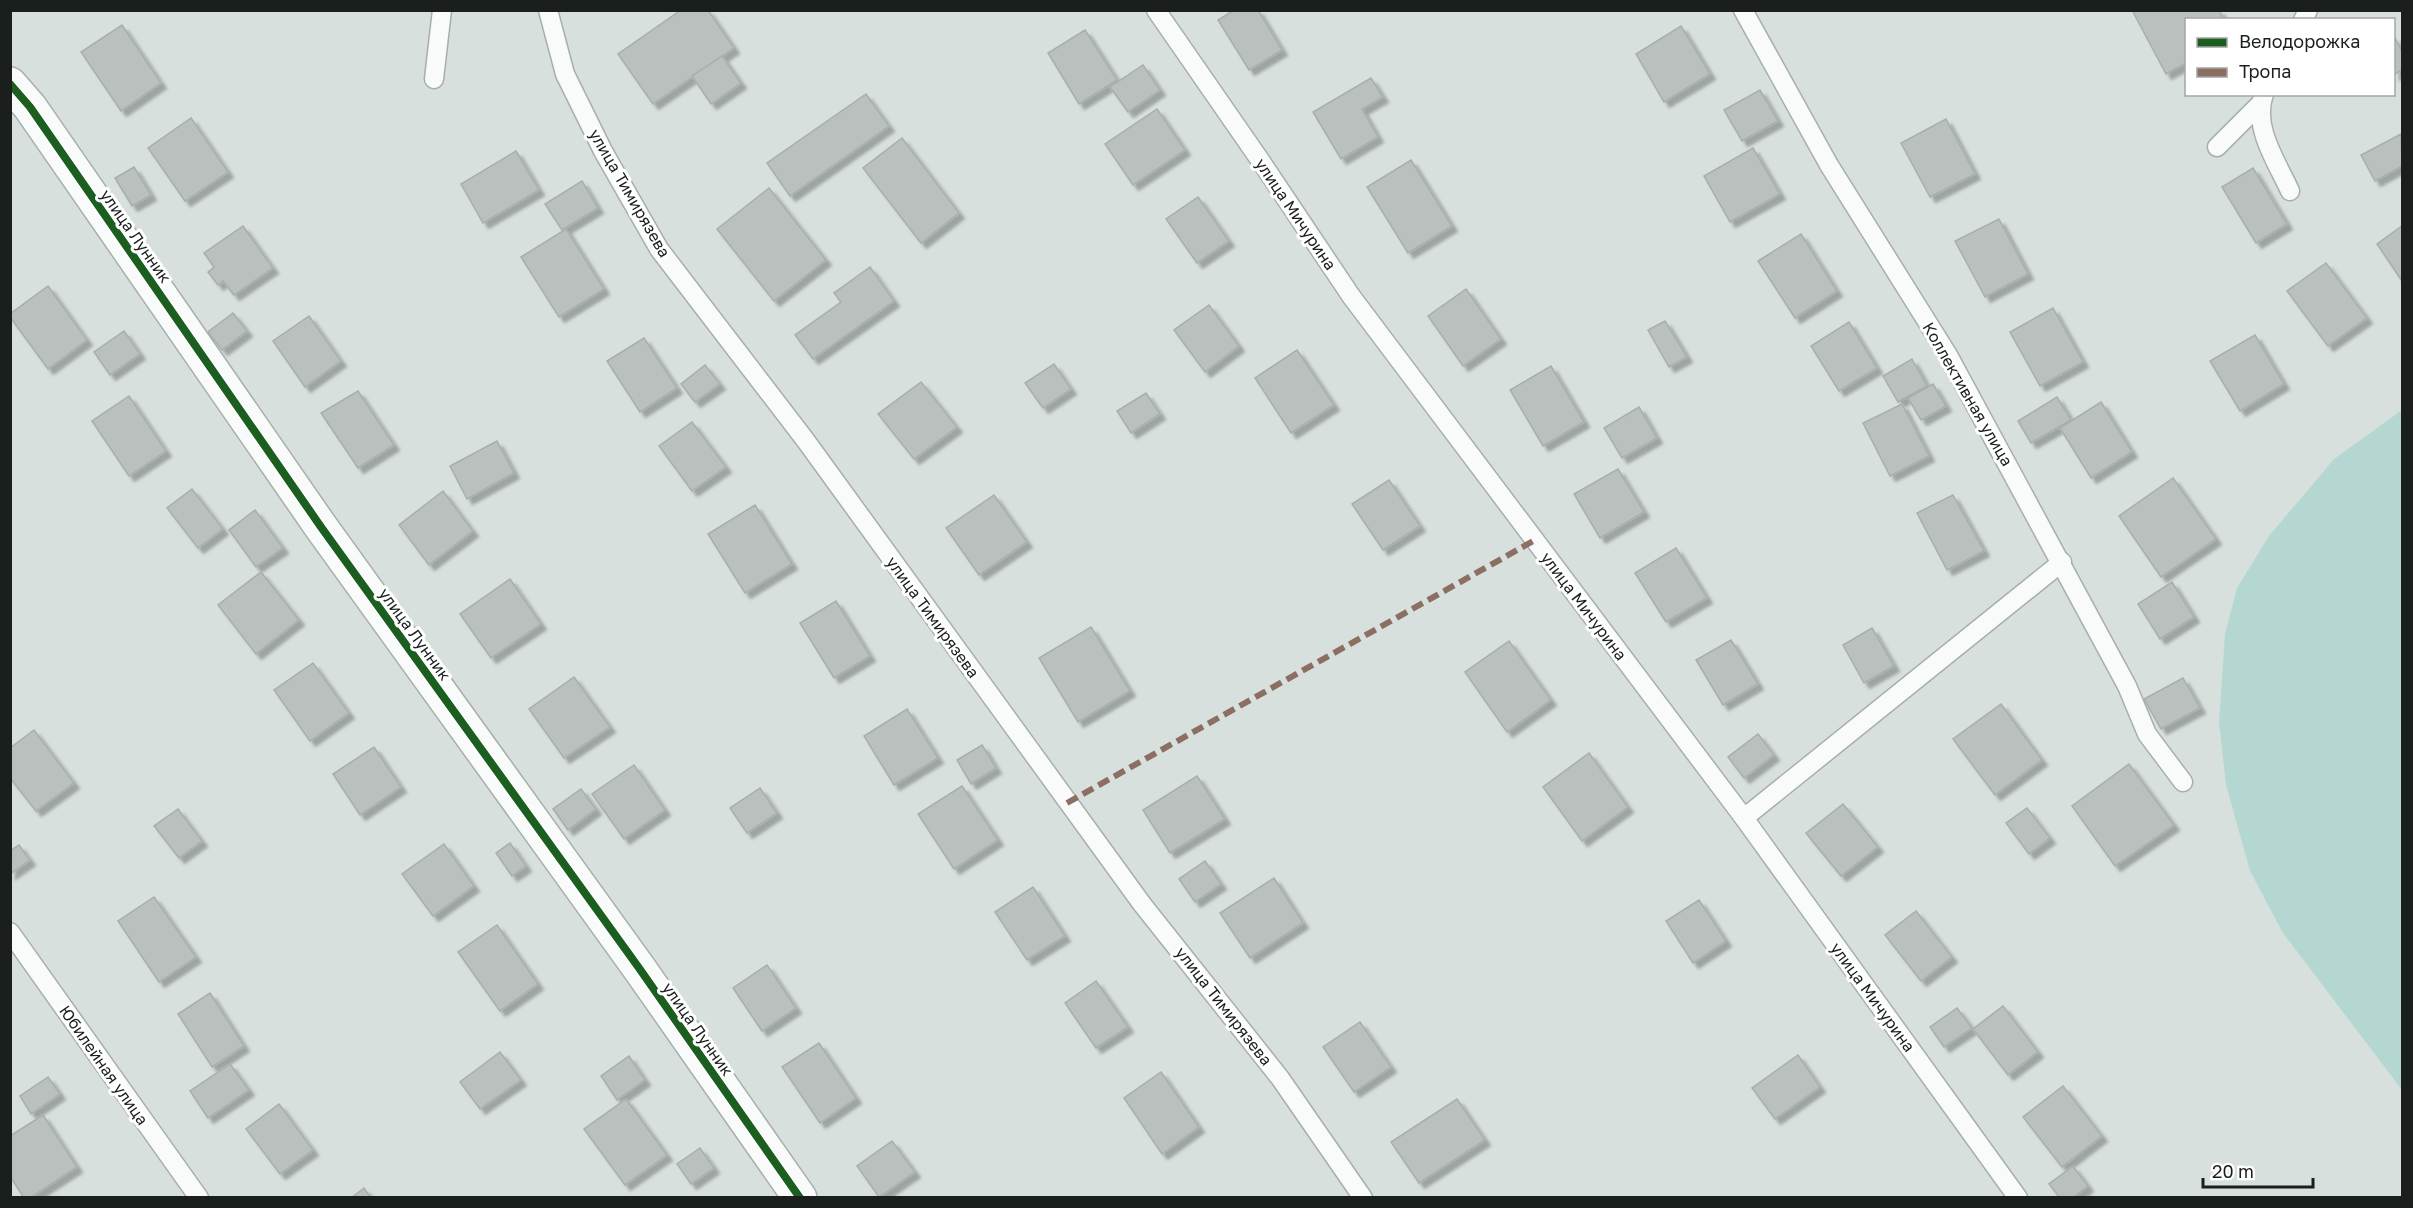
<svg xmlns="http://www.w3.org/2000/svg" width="2413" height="1208" font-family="'Golos Text',sans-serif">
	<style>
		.green { fill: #b4d8d1 }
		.building { fill: #b9c0be; stroke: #a8aead; stroke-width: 1.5; filter: url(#shadow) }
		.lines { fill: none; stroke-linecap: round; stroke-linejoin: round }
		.lane-casing { stroke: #a8aeac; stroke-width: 21 }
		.street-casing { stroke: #a8aeac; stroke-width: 36 }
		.lane { stroke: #f9fafa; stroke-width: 18 }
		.street { stroke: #f9fafa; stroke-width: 33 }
		.quiet { stroke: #8d6e63; stroke-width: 6; stroke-dasharray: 12 6; stroke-linecap: butt }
		.cycleway-casing { stroke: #fff; stroke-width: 11 }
		.cycleway { stroke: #1b5e20; stroke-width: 8 }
		.labels { text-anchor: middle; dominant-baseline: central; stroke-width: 6; stroke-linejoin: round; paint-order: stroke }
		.street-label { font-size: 16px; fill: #1a1f1e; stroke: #fff }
	</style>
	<defs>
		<filter id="shadow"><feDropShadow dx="5.5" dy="5.5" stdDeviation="1.5" flood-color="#0004"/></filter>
	</defs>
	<rect width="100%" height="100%" fill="#d8e0de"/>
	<polygon class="green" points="2402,410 2402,1090 2283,933 2250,871 2226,785 2219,722 2225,634 2237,588 2269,536 2334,459"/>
	<g class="building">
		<polygon points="681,10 708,10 734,48 653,104 618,54"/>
		<polygon points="1234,10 1258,10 1282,50 1249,70 1218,20"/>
		<polygon points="2132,10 2219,10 2224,20 2186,20 2186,63 2166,74"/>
		<polygon points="122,25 161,83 121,111 81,52"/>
		<polygon points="1681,26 1710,74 1664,102 1636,54"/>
		<polygon points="1085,30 1117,80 1079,104 1048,53"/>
		<polygon points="2394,36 2402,51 2402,69 2394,75"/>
		<polygon points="722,56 741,83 711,104 692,76"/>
		<polygon points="1143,65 1160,90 1128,112 1110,87"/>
		<polygon points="1371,78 1383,97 1362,109 1378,137 1341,159 1313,112"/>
		<polygon points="1760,90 1778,121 1742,141 1724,110"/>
		<polygon points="866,94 889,126 790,196 767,163"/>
		<polygon points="1157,109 1185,150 1133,185 1105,144"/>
		<polygon points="191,118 228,172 185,201 148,148"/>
		<polygon points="1946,119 1975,174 1930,197 1901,143"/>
		<polygon points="2401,134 2402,166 2375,181 2361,155"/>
		<polygon points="902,138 959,213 921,243 863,168"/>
		<polygon points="1753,148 1780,194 1730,222 1704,176"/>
		<polygon points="516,151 539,190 483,223 461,184"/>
		<polygon points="1411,160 1452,226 1408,253 1367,187"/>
		<polygon points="134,167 151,195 132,206 115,178"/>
		<polygon points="2253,168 2287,224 2256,243 2222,187"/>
		<polygon points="582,181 598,208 562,230 545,204"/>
		<polygon points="769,188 826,260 774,301 717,229"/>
		<polygon points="1198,197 1229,241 1197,263 1166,219"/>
		<polygon points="1999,219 2028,274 1985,297 1955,241"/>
		<polygon points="243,226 273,268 234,295 223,281 218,285 208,272 214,267 204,253"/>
		<polygon points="2402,226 2402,281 2377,244"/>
		<polygon points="566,229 604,289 559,317 521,257"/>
		<polygon points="1801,234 1837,291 1795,318 1758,261"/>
		<polygon points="2326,263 2367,318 2328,346 2287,291"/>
		<polygon points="870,267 894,301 813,359 795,335 841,302 834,293"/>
		<polygon points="48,286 87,340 48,369 10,317 10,314"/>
		<polygon points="1466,289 1501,339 1463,366 1428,316"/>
		<polygon points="1209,305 1239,346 1205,372 1174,330"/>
		<polygon points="2053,308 2083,362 2040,386 2010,332"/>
		<polygon points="233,313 247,331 222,350 208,332"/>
		<polygon points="309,316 341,361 305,387 273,341"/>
		<polygon points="1665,321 1687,357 1669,367 1648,330"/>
		<polygon points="1849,322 1877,368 1839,391 1811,346"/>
		<polygon points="124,331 140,354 110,375 94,352"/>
		<polygon points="2255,335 2284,384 2240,411 2210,361"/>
		<polygon points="644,338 677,388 640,412 607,361"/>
		<polygon points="1297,350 1334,405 1291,433 1255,378"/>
		<polygon points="1912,359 1927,386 1898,402 1883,376"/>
		<polygon points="1054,364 1071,389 1043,408 1025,383"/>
		<polygon points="705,365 720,384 695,402 681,384"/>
		<polygon points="1551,366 1584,422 1543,446 1510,390"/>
		<polygon points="921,382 957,427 914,459 878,414"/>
		<polygon points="1933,384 1946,406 1921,420 1908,398"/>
		<polygon points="358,391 394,445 358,468 321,413"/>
		<polygon points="1146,393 1160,414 1131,433 1117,411"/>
		<polygon points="129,396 166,451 129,476 92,421"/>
		<polygon points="2057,397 2071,420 2031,443 2018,421"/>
		<polygon points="2101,402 2132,452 2091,478 2060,428"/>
		<polygon points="1902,404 1929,456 1890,476 1863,423"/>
		<polygon points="1639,407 1657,438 1622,458 1604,428"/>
		<polygon points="692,422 726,467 692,491 659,446"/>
		<polygon points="497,441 514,473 467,499 450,466"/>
		<polygon points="1618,469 1644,512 1600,538 1574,494"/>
		<polygon points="2173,478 2216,539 2161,577 2119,516"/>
		<polygon points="1389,480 1420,526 1383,550 1352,504"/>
		<polygon points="192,489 223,529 198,548 167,508"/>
		<polygon points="443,491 473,531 429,565 399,525"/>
		<polygon points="994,495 1027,542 979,575 946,528"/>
		<polygon points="1953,495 1984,551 1947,570 1917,513"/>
		<polygon points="755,505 792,564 745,593 708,534"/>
		<polygon points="255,510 283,548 256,567 229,530"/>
		<polygon points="1676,548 1707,598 1666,622 1635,573"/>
		<polygon points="261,572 299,620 256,654 218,605"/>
		<polygon points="510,579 541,624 491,658 460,614"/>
		<polygon points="2172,582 2194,617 2160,639 2138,604"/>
		<polygon points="836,601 870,656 834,678 800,623"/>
		<polygon points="1091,627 1130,691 1078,722 1039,658"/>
		<polygon points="1872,628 1894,666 1864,683 1843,645"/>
		<polygon points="1731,640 1758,684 1723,705 1696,660"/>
		<polygon points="1509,641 1551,700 1507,732 1465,672"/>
		<polygon points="313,663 349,713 310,741 274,690"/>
		<polygon points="574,677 610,727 564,758 529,709"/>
		<polygon points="2183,678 2200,708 2161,729 2144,699"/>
		<polygon points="2001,704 2042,760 1995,795 1953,739"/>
		<polygon points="907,709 938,758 894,785 864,736"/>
		<polygon points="34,730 74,783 36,811 10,778 10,748"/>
		<polygon points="1758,734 1774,755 1744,778 1728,757"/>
		<polygon points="982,745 996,768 971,784 957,760"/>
		<polygon points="374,747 401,787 360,815 333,774"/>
		<polygon points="1589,753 1628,807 1582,841 1543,787"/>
		<polygon points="2129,764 2174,825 2115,866 2072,806"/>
		<polygon points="634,765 665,810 624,839 592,794"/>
		<polygon points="1197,776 1225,819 1170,853 1143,810"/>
		<polygon points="962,786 998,840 954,869 918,814"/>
		<polygon points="760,788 777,813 747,833 730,808"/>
		<polygon points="581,789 596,809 568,830 553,809"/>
		<polygon points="1843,804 1878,847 1841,876 1806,833"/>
		<polygon points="2027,808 2050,838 2029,854 2006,823"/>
		<polygon points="178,809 202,841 179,858 154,826"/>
		<polygon points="510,843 526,866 512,876 496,853"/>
		<polygon points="444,844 474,886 433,916 402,874"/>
		<polygon points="19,845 30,860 10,874 10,851"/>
		<polygon points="1205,861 1221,884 1195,902 1179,879"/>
		<polygon points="1274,878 1303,923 1250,958 1220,913"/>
		<polygon points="1033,887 1065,936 1027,960 995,912"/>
		<polygon points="154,897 196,957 159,982 118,921"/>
		<polygon points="1699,900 1726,941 1693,963 1666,921"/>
		<polygon points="1916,911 1952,957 1921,981 1885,935"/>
		<polygon points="497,925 538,984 500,1011 458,952"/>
		<polygon points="767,965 796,1008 762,1031 733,988"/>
		<polygon points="1096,981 1128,1027 1096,1048 1065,1003"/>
		<polygon points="210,993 244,1046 212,1067 178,1014"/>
		<polygon points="2003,1006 2038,1052 2008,1075 1973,1029"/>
		<polygon points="1957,1008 1972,1028 1944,1047 1930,1027"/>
		<polygon points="1360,1022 1391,1067 1354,1092 1323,1047"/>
		<polygon points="819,1043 856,1098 820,1123 782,1067"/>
		<polygon points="500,1052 521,1080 480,1109 460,1082"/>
		<polygon points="1798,1055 1820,1087 1775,1119 1752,1088"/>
		<polygon points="629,1056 645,1080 617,1100 601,1076"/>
		<polygon points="230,1064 249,1090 208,1118 190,1091"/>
		<polygon points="1161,1072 1199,1127 1162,1154 1124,1098"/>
		<polygon points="48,1077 60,1094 31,1114 20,1096"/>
		<polygon points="2063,1086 2102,1136 2062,1167 2023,1117"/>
		<polygon points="626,1099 667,1155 625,1185 584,1129"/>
		<polygon points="1457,1099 1485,1140 1419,1183 1391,1142"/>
		<polygon points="279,1104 313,1150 280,1174 246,1129"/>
		<polygon points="43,1115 77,1167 30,1198 24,1198 10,1176 10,1136"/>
		<polygon points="892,1141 915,1172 879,1197 857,1166"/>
		<polygon points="700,1148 714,1168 691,1184 677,1164"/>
		<polygon points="2073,1166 2088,1186 2073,1198 2060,1198 2049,1184"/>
		<polygon points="364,1188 371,1198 351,1198"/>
	</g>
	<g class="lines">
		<defs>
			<g id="lane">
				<polyline points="548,10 565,74 603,151 659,249 806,441 1142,904 1280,1078 1363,1198"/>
				<polyline points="1156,10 1262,163 1351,296 1744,818 2018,1198"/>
				<polyline points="1743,10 1829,165 1948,355 2127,686 2147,734 2183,782"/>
				<polyline points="2303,20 2308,10"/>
				<polyline points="434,79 442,10"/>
				<path d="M2264 94C2252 127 2277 162 2290 191"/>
				<polyline points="2217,147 2261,103"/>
				<polyline points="1744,818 2062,562"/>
				<polyline points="10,932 199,1198"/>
			</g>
			<polyline id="street" points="10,84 30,107 321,527 639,968 800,1198"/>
		</defs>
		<use href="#lane" class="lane-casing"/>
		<use href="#street" class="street-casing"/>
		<use href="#lane" class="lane"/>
		<use href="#street" class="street"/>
		<polyline class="quiet" points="1067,803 1535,540"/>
		<defs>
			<polyline id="cycleway" points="10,84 30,107 321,527 639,968 800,1198"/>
		</defs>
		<use href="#cycleway" class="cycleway-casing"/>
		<use href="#cycleway" class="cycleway"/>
	</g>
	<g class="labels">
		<g class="street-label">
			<text transform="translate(630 193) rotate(60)">улица Тимирязева</text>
			<text transform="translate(1296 214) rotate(56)">улица Мичурина</text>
			<text transform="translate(136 236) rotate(55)">улица Лунник</text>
			<text transform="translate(1968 394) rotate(60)">Коллективная улица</text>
			<text transform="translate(1584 606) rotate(53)">улица Мичурина</text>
			<text transform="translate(933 617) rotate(54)">улица Тимирязева</text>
			<text transform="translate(415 634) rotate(54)">улица Лунник</text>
			<text transform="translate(1873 997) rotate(54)">улица Мичурина</text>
			<text transform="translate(1224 1006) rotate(52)">улица Тимирязева</text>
			<text transform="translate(698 1029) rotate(55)">улица Лунник</text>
			<text transform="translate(104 1065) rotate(55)">Юбилейная улица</text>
		</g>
	</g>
	<rect width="2413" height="1208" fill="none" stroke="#1a1f1e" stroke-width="24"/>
	<rect x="2185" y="18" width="210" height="78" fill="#ffffff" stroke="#a3a5a5" stroke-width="1.5"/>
	<rect x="2197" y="38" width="30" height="9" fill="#1b5e20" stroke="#a3a5a5" stroke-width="1.5"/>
	<text x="2239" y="48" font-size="18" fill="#1a1f1e">Велодорожка</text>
	<rect x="2197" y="68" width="30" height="9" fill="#8d6e63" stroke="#a3a5a5" stroke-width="1.5"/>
	<text x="2239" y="78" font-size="18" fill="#1a1f1e">Тропа</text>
	<path d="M2203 1178v9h110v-9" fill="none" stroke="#1a1f1e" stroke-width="3"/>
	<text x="2212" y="1178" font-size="18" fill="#1a1f1e" stroke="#ffffff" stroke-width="4.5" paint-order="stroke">20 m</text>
</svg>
